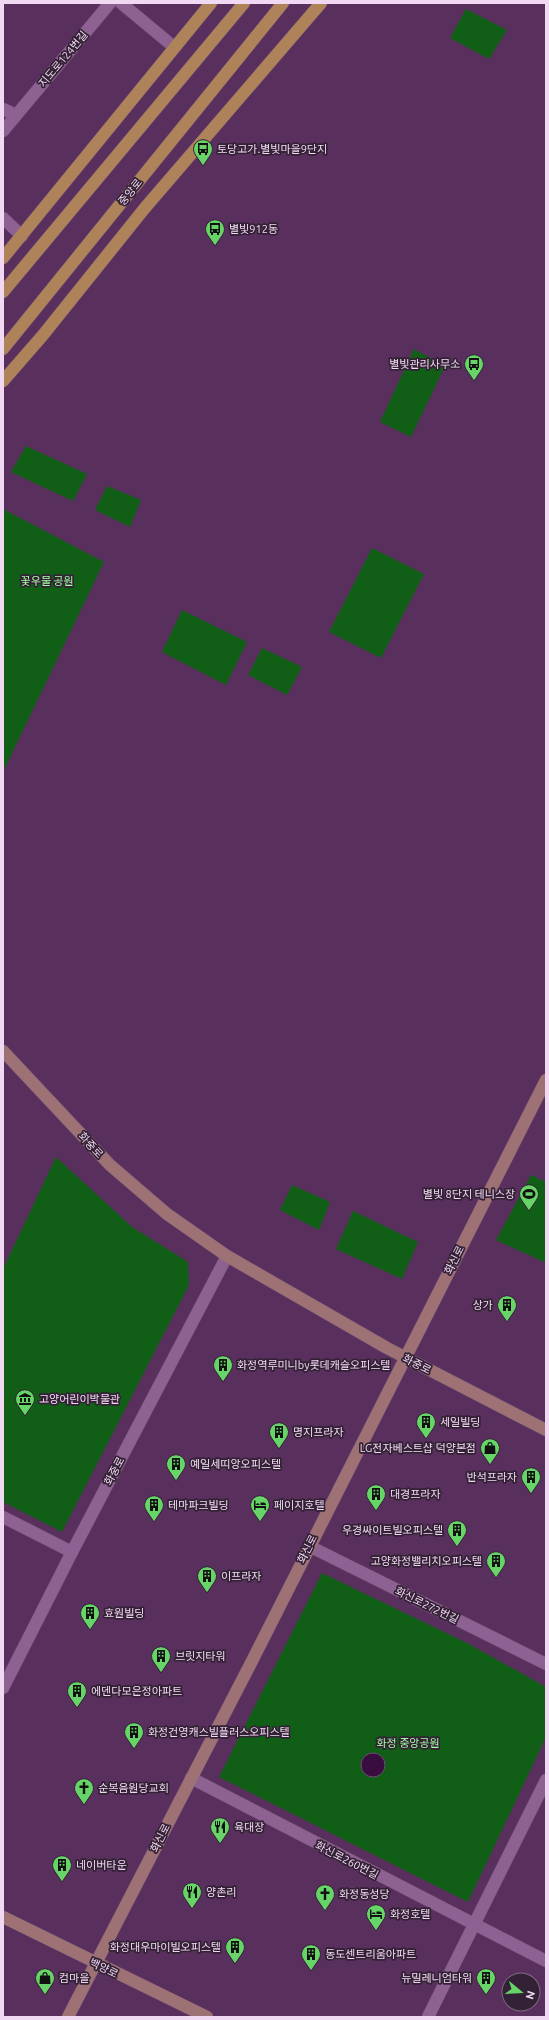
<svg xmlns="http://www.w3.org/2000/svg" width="549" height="2020" font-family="Ubuntu,'Noto Sans KR',sans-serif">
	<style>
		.green { fill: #115f17 }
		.water { fill: #390d3e; stroke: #704a74 }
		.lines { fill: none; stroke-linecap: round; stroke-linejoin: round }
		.street-casing { stroke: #704d73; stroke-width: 13 }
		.secondary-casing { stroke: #704d73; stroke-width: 13 }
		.primary-casing { stroke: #704d73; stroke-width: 13 }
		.street { stroke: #8d6191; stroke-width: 12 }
		.secondary { stroke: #9e7275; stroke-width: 12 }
		.primary { stroke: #af8359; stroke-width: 12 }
		.labels { text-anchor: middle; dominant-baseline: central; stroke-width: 3.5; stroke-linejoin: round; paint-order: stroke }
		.street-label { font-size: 11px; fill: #f2d9f3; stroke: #332135 }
		.poi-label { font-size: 11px; fill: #f2d9f3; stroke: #332135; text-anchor: start }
		.park-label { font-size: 11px; fill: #a3fea1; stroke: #332135 }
	</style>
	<rect width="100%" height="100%" fill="#59305d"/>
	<g class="green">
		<polygon points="466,9 507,30 489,59 450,38"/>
		<polygon points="414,349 445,366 411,437 380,422"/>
		<polygon points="26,446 87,474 73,501 11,472"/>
		<polygon points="107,486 141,500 130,527 95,510"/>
		<polygon points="3,509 104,562 3,772"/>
		<polygon points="372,548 424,574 381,658 329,632"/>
		<polygon points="182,610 247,642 226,685 162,652"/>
		<polygon points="262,648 302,667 287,695 248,675"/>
		<polygon points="56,1157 132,1227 188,1262 189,1285 62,1532 3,1502 3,1269"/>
		<polygon points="531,1175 546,1182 546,1263 496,1240"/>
		<polygon points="292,1185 330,1202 319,1230 280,1210"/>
		<polygon points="353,1211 418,1242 402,1279 336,1249"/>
		<polygon points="322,1573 469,1644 546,1687 546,1737 468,1902 219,1777"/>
	</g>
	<circle class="water" cx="373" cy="1765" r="12"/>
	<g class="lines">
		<defs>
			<g id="street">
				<polyline points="121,3 174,47"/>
				<polyline points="3,109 16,115"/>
				<polyline points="3,131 110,3"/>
				<polyline points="3,218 22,236"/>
				<polyline points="3,1517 72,1552"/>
				<polyline points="309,1546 546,1664"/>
				<polyline points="3,1688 72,1552 227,1256"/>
				<polyline points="191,1778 546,1961"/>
				<polyline points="428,2017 546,1780"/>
			</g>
			<g id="secondary">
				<polyline points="3,1051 110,1165 167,1214 227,1256 387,1348 546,1430"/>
				<polyline points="3,1917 207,2017"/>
				<polyline points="68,2017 252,1661 546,1080"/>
			</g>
			<g id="primary">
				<polyline points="3,258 211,3"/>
				<polyline points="3,292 244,3"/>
				<polyline points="3,349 283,3"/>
				<polyline points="3,381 43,335 144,209 321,3"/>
			</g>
		</defs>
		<use href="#street" class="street-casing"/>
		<use href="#secondary" class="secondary-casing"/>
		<use href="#primary" class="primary-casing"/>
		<use href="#street" class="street"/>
		<use href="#secondary" class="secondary"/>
		<use href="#primary" class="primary"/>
	</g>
	<defs>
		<symbol id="bus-pin" viewBox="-11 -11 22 30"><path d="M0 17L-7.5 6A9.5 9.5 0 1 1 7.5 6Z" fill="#66d467" stroke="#332135"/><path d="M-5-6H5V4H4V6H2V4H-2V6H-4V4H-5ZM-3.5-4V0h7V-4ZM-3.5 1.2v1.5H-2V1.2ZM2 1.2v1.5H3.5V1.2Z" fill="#111"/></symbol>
		<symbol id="stadium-pin" viewBox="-11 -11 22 30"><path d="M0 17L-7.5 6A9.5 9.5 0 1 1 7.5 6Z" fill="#66d467" stroke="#332135"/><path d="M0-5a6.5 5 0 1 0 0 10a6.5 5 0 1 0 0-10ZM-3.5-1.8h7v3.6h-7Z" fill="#111"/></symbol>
		<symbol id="building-pin" viewBox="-11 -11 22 30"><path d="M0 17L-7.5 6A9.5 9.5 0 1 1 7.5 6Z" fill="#66d467" stroke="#332135"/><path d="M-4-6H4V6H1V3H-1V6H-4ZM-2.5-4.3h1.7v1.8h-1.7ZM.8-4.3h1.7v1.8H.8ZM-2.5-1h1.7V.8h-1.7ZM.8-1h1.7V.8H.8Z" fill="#111"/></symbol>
		<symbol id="museum-pin" viewBox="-11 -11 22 30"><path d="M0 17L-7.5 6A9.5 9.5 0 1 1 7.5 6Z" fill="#66d467" stroke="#332135"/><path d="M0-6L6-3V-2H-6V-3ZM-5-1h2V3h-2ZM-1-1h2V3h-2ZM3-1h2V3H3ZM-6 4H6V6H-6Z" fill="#111"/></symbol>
		<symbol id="shop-pin" viewBox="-11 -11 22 30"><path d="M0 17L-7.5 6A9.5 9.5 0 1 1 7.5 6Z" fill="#66d467" stroke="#332135"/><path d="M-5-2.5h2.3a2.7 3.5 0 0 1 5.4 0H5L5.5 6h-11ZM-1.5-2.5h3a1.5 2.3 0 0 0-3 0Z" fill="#111"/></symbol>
		<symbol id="hotel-pin" viewBox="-11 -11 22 30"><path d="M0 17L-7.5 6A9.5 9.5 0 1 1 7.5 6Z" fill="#66d467" stroke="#332135"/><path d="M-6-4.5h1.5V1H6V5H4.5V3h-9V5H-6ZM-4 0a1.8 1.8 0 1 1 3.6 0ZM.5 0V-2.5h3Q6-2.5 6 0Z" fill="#111"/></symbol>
		<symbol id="church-pin" viewBox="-11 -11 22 30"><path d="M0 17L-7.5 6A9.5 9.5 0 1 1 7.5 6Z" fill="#66d467" stroke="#332135"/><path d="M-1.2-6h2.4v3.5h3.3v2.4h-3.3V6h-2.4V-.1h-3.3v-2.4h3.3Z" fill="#111"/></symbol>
		<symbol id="restaurant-pin" viewBox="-11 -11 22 30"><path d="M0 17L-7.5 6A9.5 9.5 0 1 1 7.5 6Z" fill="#66d467" stroke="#332135"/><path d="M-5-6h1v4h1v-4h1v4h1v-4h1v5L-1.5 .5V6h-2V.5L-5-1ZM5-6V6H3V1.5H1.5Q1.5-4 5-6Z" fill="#111"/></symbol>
	</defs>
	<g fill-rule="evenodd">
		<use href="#bus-pin" x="192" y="138" width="22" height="30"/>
		<use href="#bus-pin" x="204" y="218" width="22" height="30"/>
		<use href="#bus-pin" x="463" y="353" width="22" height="30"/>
		<use href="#stadium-pin" x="518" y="1183" width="22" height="30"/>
		<use href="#building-pin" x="496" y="1294" width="22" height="30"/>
		<use href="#building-pin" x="212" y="1354" width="22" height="30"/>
		<use href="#museum-pin" x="14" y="1388" width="22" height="30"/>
		<use href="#building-pin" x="415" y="1411" width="22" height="30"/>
		<use href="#building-pin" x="268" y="1421" width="22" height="30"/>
		<use href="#shop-pin" x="479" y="1437" width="22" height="30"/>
		<use href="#building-pin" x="165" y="1453" width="22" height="30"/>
		<use href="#building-pin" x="520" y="1466" width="22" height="30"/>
		<use href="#building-pin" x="365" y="1483" width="22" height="30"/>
		<use href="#building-pin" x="143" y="1494" width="22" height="30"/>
		<use href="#hotel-pin" x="249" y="1494" width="22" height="30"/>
		<use href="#building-pin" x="446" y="1519" width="22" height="30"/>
		<use href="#building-pin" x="485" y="1550" width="22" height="30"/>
		<use href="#building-pin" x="196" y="1565" width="22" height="30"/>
		<use href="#building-pin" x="79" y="1602" width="22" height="30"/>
		<use href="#building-pin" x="150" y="1645" width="22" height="30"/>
		<use href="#building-pin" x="66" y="1680" width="22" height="30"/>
		<use href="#building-pin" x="123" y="1721" width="22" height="30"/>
		<use href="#church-pin" x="73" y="1777" width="22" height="30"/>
		<use href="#restaurant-pin" x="209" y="1816" width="22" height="30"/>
		<use href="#building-pin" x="51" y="1854" width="22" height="30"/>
		<use href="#restaurant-pin" x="181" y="1881" width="22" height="30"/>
		<use href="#church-pin" x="314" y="1883" width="22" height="30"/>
		<use href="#hotel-pin" x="365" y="1903" width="22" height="30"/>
		<use href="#building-pin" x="224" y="1936" width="22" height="30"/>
		<use href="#building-pin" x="300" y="1943" width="22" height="30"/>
		<use href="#shop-pin" x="34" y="1967" width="22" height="30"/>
		<use href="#building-pin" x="475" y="1967" width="22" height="30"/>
	</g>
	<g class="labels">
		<g class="street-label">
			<text transform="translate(63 59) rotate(-50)">지도로124번길</text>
			<text transform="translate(130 192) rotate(-51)">중앙로</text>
			<text transform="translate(91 1145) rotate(47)">화중로</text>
			<text transform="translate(454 1260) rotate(-63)">화신로</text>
			<text transform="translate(417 1364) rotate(27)">화중로</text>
			<text transform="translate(114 1471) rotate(-62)">화중로</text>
			<text transform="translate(307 1549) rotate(-63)">화신로</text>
			<text transform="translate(427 1605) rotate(26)">화신로272번길</text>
			<text transform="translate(160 1838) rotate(-63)">화신로</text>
			<text transform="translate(347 1860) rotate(27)">화신로260번길</text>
			<text transform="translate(104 1968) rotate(26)">백양로</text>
		</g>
		<g class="poi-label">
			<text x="217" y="149">토당고가.별빛마을9단지</text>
			<text x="229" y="229">별빛912동</text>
			<text x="460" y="364" text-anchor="end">별빛관리사무소</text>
			<text x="515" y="1194" text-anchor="end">별빛 8단지 테니스장</text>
			<text x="493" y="1305" text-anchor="end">상가</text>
			<text x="237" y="1365">화정역루미니by롯데캐슬오피스텔</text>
			<text x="39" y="1399">고양어린이박물관</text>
			<text x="440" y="1422">세일빌딩</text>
			<text x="293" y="1432">명지프라자</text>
			<text x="476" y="1448" text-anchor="end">LG전자베스트샵 덕양본점</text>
			<text x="190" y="1464">예일세띠앙오피스텔</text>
			<text x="517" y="1477" text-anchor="end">반석프라자</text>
			<text x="390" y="1494">대경프라자</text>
			<text x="168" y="1505">테마파크빌딩</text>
			<text x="274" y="1505">페이지호텔</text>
			<text x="443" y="1530" text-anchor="end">우경싸이트빌오피스텔</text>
			<text x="482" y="1561" text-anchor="end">고양화정밸리치오피스텔</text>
			<text x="221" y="1576">이프라자</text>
			<text x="104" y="1613">효원빌딩</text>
			<text x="175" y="1656">브릿지타워</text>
			<text x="91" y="1691">에덴다모은정아파트</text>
			<text x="148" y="1732">화정건영캐스빌플러스오피스텔</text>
			<text x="98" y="1788">순복음원당교회</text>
			<text x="234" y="1827">육대장</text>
			<text x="76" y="1865">네이버타운</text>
			<text x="206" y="1892">양촌리</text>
			<text x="339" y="1894">화정동성당</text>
			<text x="390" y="1914">화정호텔</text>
			<text x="221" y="1947" text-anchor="end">화정대우마이빌오피스텔</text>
			<text x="325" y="1954">동도센트리움아파트</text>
			<text x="59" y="1978">컴마을</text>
			<text x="472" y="1978" text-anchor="end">뉴밀레니엄타워</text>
		</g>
		<g class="park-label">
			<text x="47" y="581">꽃우물 공원</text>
			<text x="408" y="1743">화정 중앙공원</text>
		</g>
	</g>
	<rect width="549" height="2020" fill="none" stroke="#f2d9f3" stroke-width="8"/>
	<g transform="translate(521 1992) rotate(108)"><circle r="19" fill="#332135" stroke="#7f6b81"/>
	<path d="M0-3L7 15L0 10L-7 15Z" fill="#66d467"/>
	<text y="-6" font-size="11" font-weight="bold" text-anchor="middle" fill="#f2d9f3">N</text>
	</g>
</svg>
